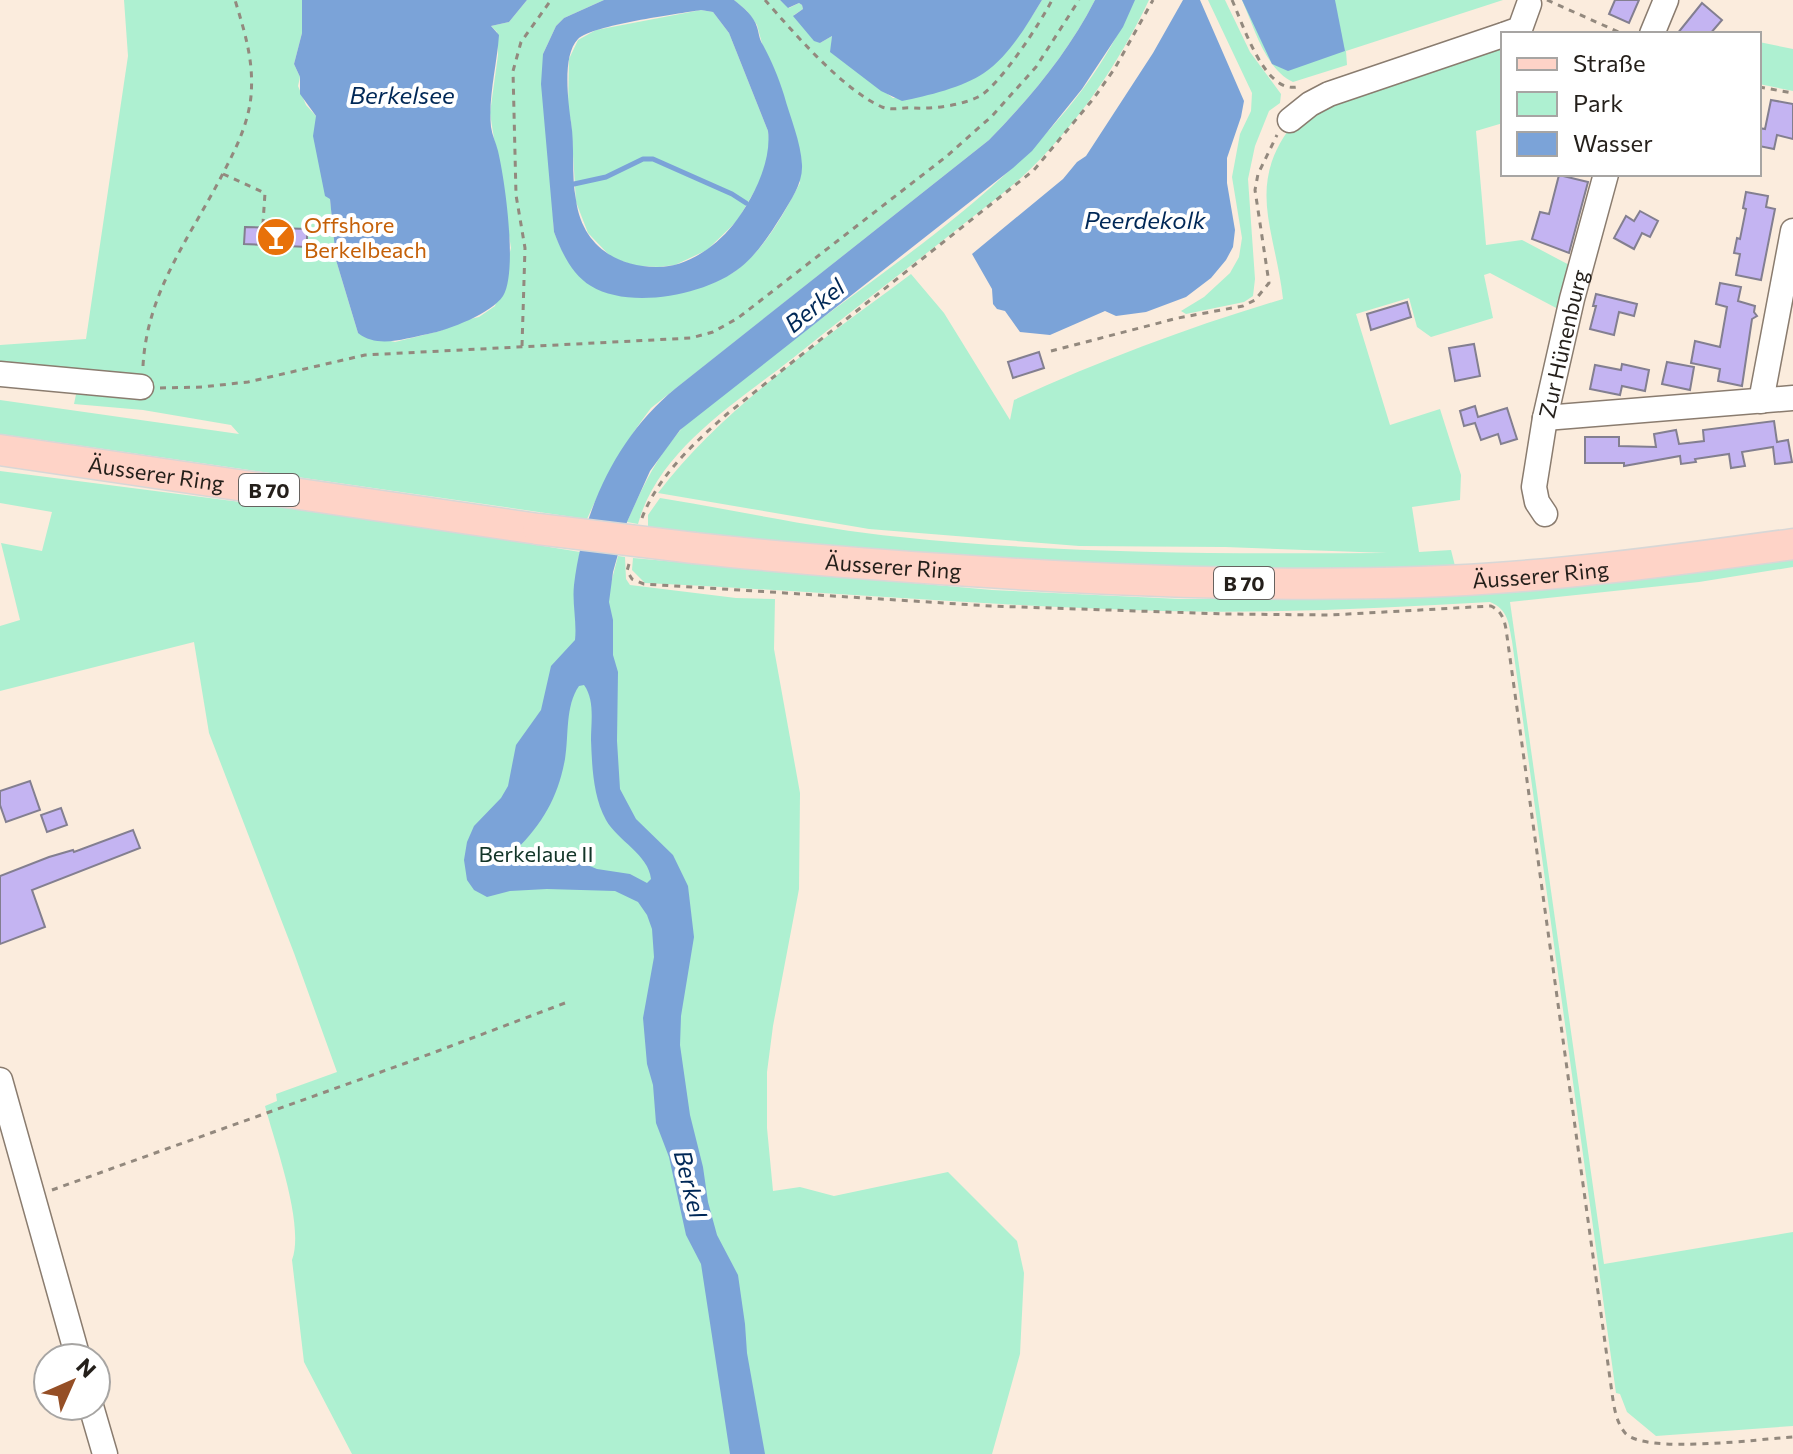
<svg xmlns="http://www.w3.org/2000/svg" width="1793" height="1454" font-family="Commissioner,sans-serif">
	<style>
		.green { fill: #aef0d1 }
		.water { fill: #7ba3d8; fill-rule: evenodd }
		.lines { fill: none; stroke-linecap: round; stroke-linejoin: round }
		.stream { stroke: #7ba3d8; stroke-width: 5 }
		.building { fill: #c4b4f2; stroke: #837f90; stroke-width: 2 }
		.minor-casing { stroke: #8a7c6f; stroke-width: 27 }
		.major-casing { stroke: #d8d7d6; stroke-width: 33 }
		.path { stroke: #93897e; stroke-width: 3; stroke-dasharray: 6 6; stroke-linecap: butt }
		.minor { stroke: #fff; stroke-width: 24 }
		.major { stroke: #fed3c7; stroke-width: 30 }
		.major-bridge-casing { stroke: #d8d7d6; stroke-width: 33; stroke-linecap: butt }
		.major-bridge { stroke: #fed3c7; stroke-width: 30 }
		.labels { text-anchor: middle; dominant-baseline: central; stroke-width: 8; stroke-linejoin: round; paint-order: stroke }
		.shield { fill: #fff; stroke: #66625f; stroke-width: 2 }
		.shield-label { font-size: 20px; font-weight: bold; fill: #241f1a }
		.food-label { font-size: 22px; fill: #c56008; stroke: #fff; text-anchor: start }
		.street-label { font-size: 22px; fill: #241f1a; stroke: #fff }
		.park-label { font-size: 22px; fill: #133528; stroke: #fff }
		.water-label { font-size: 24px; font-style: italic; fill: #002857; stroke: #fff }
	</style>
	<rect width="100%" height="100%" fill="#fbecdd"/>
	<g class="green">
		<path d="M124 0H302V33L294 64 300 77 298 86 306 105 316 116 330 198 336 260 358 333 395 342 440 331 461 321 479 317 495 306 511 248 490 113 498 55 497 32 491 26 509 22 527 0H604L564 18 556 26 543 54 554 232C580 299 617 304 682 289 702 284 723 282 739 268 767 246 784 213 800 183L757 25 747 11 734 0H780L789 8 799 3 802 5 803 9 794 15 820 43 832 36 831 52 893 98C970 93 1003 65 1042 0H1095C1068 53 1030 98 989 140L651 408C624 443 605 479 587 519L0 434V400L239 434 231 425 143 410 74 404 80 375 0 362V345L86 339 128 56Z"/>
		<path d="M1134 0H1149C1118 65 1075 128 1022 177 998 198 971 218 946 238 895 278 844 317 793 358 737 402 658 450 638 524L627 522C641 490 655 460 678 433 685 424 696 416 705 409 734 384 765 361 796 338 921 242 1070 152 1134 0Z"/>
		<polygon points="1208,0 1225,0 1250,52 1281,94 1280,103 1269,111 1255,146 1248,179 1255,279 1253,296 1244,302 1186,314 1181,311 1204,297 1230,273 1239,257 1242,238 1232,177 1240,134 1251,111 1252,93"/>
		<path d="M1242 0H1503L1346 51 1347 65 1293 82C1265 69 1254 27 1242 0Z"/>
		<polygon points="701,10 713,12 729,33 768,131 770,147 761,180 737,221 707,250 675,265 659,267 637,266 612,258 588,233 576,202 571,122 568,109 569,59 578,40 596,30"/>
		<path d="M1503 41V123L1476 131 1486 245 1522 240 1575 268 1560 310 1490 273 1484 275 1493 318 1431 337 1417 327 1409 298 1356 314 1390 425 1440 409 1461 475 1460 500 1412 507 1419 552 1451 550 1455 566 1394 570 1108 568 769 541 648 527V515L660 498C740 511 820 529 900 537 1061 554 1225 554 1387 553L1225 547 1079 546 869 529 658 493C722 408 826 338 911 274L944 313 1010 420 1014 400C1101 360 1192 326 1283 299 1275 227 1243 182 1298 118Z"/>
		<polygon points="1759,42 1793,49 1793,91 1759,84"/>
		<path d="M0 471 403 523 580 552 578 567 611 583 618 556 625 557 626 579 630 585 736 598 775 599 774 649 800 793 799 889 773 1026 767 1072V1128L773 1191 800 1187 834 1196 948 1172 1017 1241 1024 1273 1020 1354 992 1454H352L304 1362 292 1260C305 1225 275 1144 265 1106L277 1101 276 1094 337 1072 294 953 209 733 194 642 0 691V626L20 620 1 543 42 551 52 512 0 503Z"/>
		<path d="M1793 557V567L1699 582 1510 602 1604 1264 1793 1232V1426L1656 1436 1627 1412 1620 1394 1616 1393 1512 641C1509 624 1508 609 1490 602 1380 608 1271 614 1162 611 989 606 817 591 645 583L632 570 633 558 992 590 1180 599H1304L1408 597Z"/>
	</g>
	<g class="water">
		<path d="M302 0H527L509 22 491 26 499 35C497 65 488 97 491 127 492 135 496 143 498 151 505 180 518 272 503 296 492 313 449 330 428 334 406 338 378 349 358 333L336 260 330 199 325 196 313 136 316 116 300 94V77L294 64 302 33Z"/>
		<path d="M604 0H734C743 7 754 16 757 27 759 33 759 39 763 45 772 62 778 76 784 95 790 117 801 142 802 165 803 183 791 200 782 215 770 234 758 253 741 267 707 295 630 310 591 286 572 275 561 251 554 232L541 84 543 54 556 26 564 18ZM701 10 713 12 729 33 768 131C772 162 752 201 733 225 715 247 686 268 656 267 614 266 582 244 576 200 571 174 575 147 571 122 568 101 562 55 578 39 592 25 678 14 701 10Z"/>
		<path d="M780 0H1042C1027 25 1009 56 984 73 964 87 927 96 902 101L881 91 830 52 832 36 820 43 814 41 793 16 803 9 802 5 799 3 788 8Z"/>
		<path d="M1095 0H1135L1123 27 1082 89 1032 151 1013 168 680 430 650 471 627 522 613 572 609 602 613 620V655L618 672 617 741 620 789 636 819 673 855 688 886 694 937 681 1016 680 1045 690 1115 703 1167 708 1202 717 1235 738 1275 745 1324 747 1353 765 1454H730L701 1264 686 1235 669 1157 656 1123 653 1085 647 1064 643 1018 654 957 652 929 647 915 638 902 615 891 547 889 510 891 487 897 474 890 467 880 464 860 467 842 474 826 501 798 508 786 516 745 541 710 551 666 575 640C577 622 572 603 574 585 583 510 617 436 676 388L989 140C1030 98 1068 53 1095 0ZM584 685C595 700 591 722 591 740 592 766 593 796 606 820 617 840 649 855 651 879L647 883 630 874 597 869 580 862 525 860 516 855V850C543 823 558 797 565 759 569 736 565 706 579 686Z"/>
		<polygon points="1183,0 1200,0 1244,101 1241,117 1227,158 1227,183 1235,230 1233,247 1226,260 1211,278 1186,297 1146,312 1116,316 1105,311 1050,335 1020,332 1005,311 997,309 993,304 992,289 972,254 1063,179 1077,162 1086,156 1153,53"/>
		<polygon points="1242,0 1335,0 1345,51 1288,71 1272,64"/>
	</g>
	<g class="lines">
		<polyline class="stream" points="574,184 606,177 643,159 653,159 732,194 746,203"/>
	</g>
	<g class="building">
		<polygon points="1615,0 1639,0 1629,23 1609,14"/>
		<polygon points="1702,3 1722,20 1710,34 1677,34"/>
		<polygon points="1771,100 1793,104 1793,139 1777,135 1774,149 1759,146 1759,128 1765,129"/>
		<polygon points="1559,175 1588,182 1569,253 1532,239 1540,212 1549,214"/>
		<polygon points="1746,192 1768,196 1766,207 1775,209 1761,280 1736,275 1740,254 1734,253 1737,238 1740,239 1746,209 1743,208"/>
		<polygon points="1640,211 1658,221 1650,237 1642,233 1634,249 1614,238 1626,216 1634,221"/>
		<polygon points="245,227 307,229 307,247 244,244"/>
		<polygon points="1720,283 1741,287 1738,301 1755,306 1754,312 1757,316 1752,319 1742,386 1718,381 1720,369 1691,363 1695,341 1720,347 1727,307 1716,304"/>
		<polygon points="1596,294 1637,304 1634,316 1619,312 1614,335 1590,329 1596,306 1593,306"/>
		<polygon points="1407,302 1411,317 1371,330 1367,314"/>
		<polygon points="1474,344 1480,376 1455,381 1449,348"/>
		<polygon points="1039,352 1044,368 1013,378 1008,362"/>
		<polygon points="1667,362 1694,367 1690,390 1662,384"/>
		<polygon points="1622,364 1649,370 1645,391 1622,386 1620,395 1590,389 1595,365 1621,370"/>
		<polygon points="1475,406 1478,417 1507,408 1517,439 1501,444 1498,434 1481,440 1475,423 1464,426 1460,411"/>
		<polygon points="1774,421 1777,442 1788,440 1792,462 1775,464 1773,447 1742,452 1745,466 1731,468 1729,454 1695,459 1696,462 1681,464 1680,456 1624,466 1624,463 1585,463 1585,437 1619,437 1619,446 1656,447 1654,434 1676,430 1679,444 1704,441 1703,430"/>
		<polygon points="30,781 40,810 6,822 0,805 0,791"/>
		<polygon points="61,808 67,825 47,832 41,815"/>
		<polygon points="133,830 140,848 32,890 45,927 0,944 0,876 49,857 73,850 74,852"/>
	</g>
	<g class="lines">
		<defs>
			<g id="minor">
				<polyline points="1506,34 1520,29 1529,4"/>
				<polyline points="1652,34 1666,0"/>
				<polyline points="1290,120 1310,104 1329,94 1503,35"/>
				<polyline points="0,374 141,387"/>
				<polyline points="1761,401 1793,231"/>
				<polyline points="1545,418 1793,398"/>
				<path id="s1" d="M1545 514 1537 502 1534 487 1545 418 1572 299 1606 174"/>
				<polyline points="0,1080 78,1358"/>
				<polyline points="91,1406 105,1454"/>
			</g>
			<g id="major">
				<path id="s2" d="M0 450 538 529"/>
				<path id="s3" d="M694 548C786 558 878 565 971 571 1120 581 1270 587 1419 582 1545 578 1669 561 1793 544"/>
			</g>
		</defs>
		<use href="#minor" class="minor-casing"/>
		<use href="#major" class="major-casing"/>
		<g class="path">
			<path d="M765 0C794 33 842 89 882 107 893 111 902 107 913 108 931 109 960 106 978 97 999 87 1041 22 1052 0"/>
			<path d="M1232 0C1243 24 1264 93 1297 87"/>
			<polyline points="1547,0 1623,34"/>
			<polyline points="1759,87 1793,93"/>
			<polyline points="223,174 265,193 263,223"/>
			<polyline points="522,346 525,248 516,195 513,71 521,42 551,0"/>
			<polyline points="1051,351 1178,318 1243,306 1255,300 1269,283 1255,190 1258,174 1277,135"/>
			<path d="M143 366C147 294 186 243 219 181 233 154 248 127 251 96 254 61 245 33 235 0"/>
			<polyline points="160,388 202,387 248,382 365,355 691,338 713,332 738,318 947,156 992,116 1036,67 1079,0"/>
			<path d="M642 518C658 476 694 443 727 414L1034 170 1094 98 1115 68 1153 0"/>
			<path d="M629 564 627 571 632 579 644 584 991 606 1225 614 1331 615 1491 606C1501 611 1504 618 1506 629L1612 1393C1614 1407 1616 1423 1626 1434 1648 1454 1760 1439 1793 1437"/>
			<polyline points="52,1190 406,1063 565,1003"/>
		</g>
		<use href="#minor" class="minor"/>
		<use href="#major" class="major"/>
		<defs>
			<polyline id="major-bridge" points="538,529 694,548"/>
		</defs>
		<use href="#major-bridge" class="major-bridge-casing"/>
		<use href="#major-bridge" class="major-bridge"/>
	</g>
	<defs>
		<symbol id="bar-disc" viewBox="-11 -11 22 22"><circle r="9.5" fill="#e8710a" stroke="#fff"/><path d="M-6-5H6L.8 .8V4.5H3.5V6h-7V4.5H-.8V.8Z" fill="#fff"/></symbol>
	</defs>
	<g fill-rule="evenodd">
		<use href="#bar-disc" x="254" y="215" width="44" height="44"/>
	</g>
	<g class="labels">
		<g class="shield">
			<rect x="239" y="474" width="60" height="32" rx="6"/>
			<rect x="1214" y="567" width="60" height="32" rx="6"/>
		</g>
		<g class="shield-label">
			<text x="269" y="490">B 70</text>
			<text x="1244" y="583">B 70</text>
		</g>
		<g class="food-label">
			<text x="304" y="224">Offshore<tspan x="304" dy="25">Berkelbeach</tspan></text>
		</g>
		<g class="street-label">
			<text stroke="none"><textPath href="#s1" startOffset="176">Zur Hünenburg</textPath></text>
			<text stroke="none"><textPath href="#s2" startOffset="158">Äusserer Ring</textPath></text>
			<text stroke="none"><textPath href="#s3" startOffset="200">Äusserer Ring</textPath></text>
			<text stroke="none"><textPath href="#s3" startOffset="848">Äusserer Ring</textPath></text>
		</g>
		<g class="park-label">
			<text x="536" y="853">Berkelaue II</text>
		</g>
		<g class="water-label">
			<text x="402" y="94">Berkelsee</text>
			<text x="1145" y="219">Peerdekolk</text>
			<text transform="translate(814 305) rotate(-39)">Berkel</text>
			<text transform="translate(691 1184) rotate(76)">Berkel</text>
		</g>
	</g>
	<rect x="1501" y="32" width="260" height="144" fill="#ffffff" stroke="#a7a5a3" stroke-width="2"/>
	<rect x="1517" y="58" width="40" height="12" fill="#fed3c7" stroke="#a7a5a3" stroke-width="2"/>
	<text x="1573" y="72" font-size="24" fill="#241f1a">Straße</text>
	<rect x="1517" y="92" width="40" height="24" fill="#aef0d1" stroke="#a7a5a3" stroke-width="2"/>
	<text x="1573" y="112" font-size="24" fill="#241f1a">Park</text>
	<rect x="1517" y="132" width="40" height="24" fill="#7ba3d8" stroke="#a7a5a3" stroke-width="2"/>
	<text x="1573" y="152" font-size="24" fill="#241f1a">Wasser</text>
	<g transform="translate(72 1382) rotate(45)"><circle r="38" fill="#ffffff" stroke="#a7a5a3" stroke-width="2"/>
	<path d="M0-6L14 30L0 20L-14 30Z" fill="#954f26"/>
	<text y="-12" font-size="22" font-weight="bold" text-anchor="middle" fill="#241f1a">N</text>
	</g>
</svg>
